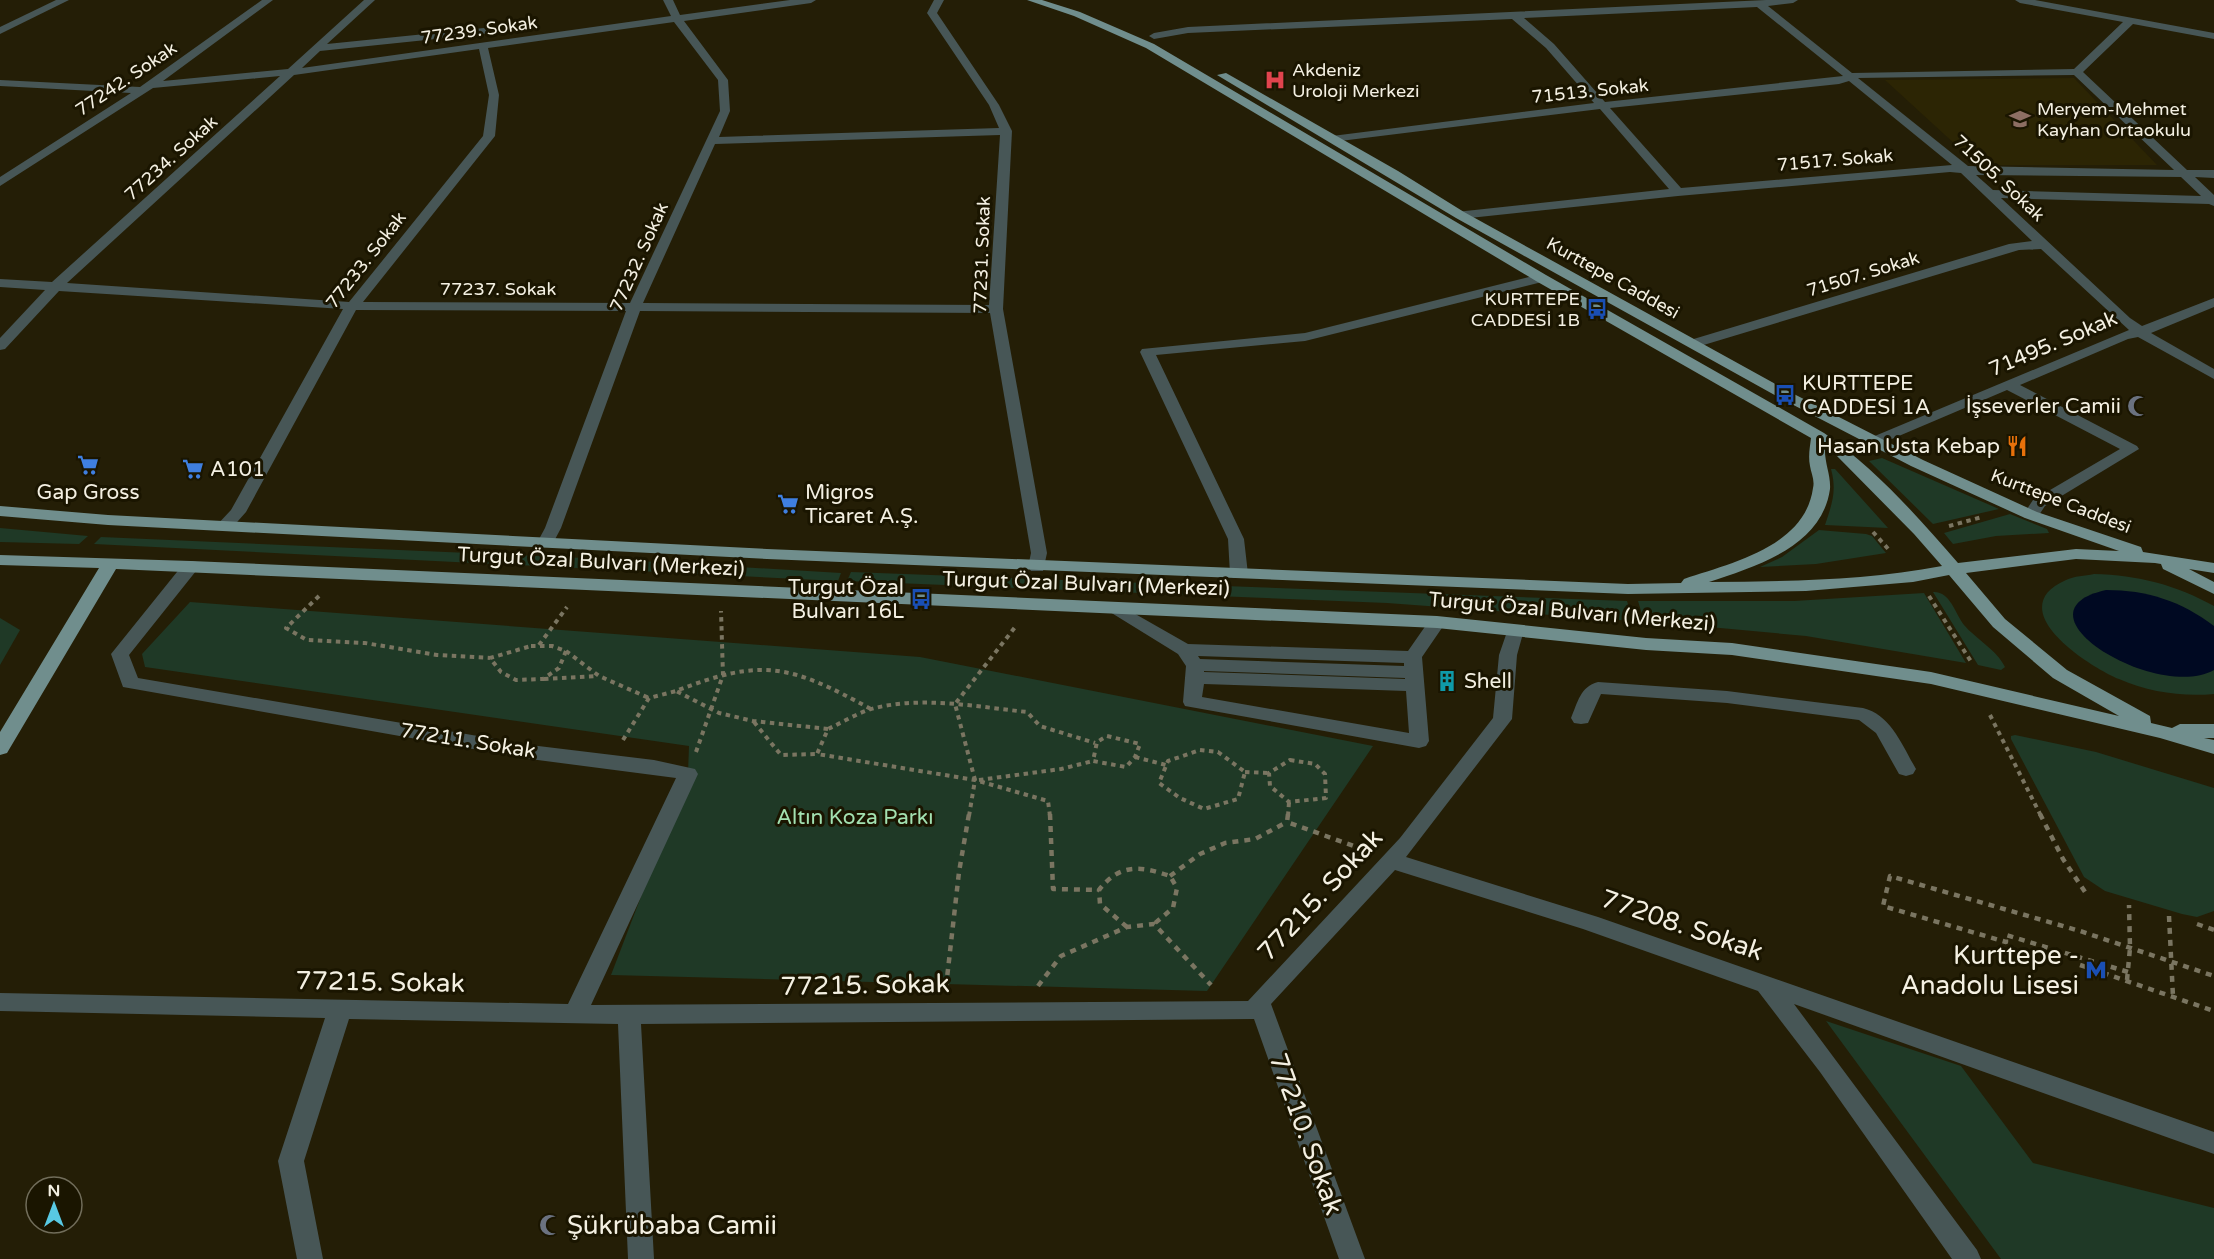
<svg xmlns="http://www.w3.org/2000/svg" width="2214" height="1259" font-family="'Varela Round',sans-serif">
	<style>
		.built { fill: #2c2504 }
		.green { fill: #1f3926 }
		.water { fill: #000922 }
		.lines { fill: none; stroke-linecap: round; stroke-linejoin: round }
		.path-far1 { stroke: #7a7561; stroke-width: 4; stroke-dasharray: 4.5 4.5; stroke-linecap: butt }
		.path { stroke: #7a7561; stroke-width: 4.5; stroke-dasharray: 6 6; stroke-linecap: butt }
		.minor { fill: #475656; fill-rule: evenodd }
		.major { fill: #708e8d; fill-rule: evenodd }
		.labels { text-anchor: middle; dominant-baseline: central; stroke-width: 6; stroke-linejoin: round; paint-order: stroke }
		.far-street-label { font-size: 18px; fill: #f4f0e2; stroke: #1a1500 }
		.far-poi-label { font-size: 18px; fill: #f4f0e2; stroke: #1a1500; text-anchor: start }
		.street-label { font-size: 21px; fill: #f4f0e2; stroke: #1a1500 }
		.poi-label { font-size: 21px; fill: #f4f0e2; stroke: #1a1500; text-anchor: start }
		.park-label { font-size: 21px; fill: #a3e1b1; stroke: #1a1500 }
		.near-street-label { font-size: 26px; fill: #f4f0e2; stroke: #1a1500 }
		.near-poi-label { font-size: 26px; fill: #f4f0e2; stroke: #1a1500; text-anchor: end }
	</style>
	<rect width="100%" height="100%" fill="#241e06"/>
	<polygon class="built" points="2074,78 2157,165 1995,165 1969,157 1885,80"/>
	<g class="green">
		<polygon points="1882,458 1999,509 1933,524 1869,461"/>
		<path d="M1831 469H1835L1888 528 1825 525C1832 504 1837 491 1831 469Z"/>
		<polygon points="2010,514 2047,529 2049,533 1996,536 1953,544 1944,533"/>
		<polygon points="0,528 88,536 79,544 0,542"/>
		<polygon points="1819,530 1866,534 1872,536 1886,553 1816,564 1760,567 1782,557"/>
		<polygon points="101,537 607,559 841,573 838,581 94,544"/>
		<polygon points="851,572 1627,601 1633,621 1387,603 847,581"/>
		<path d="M2094 574C2138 575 2176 585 2214 606V694C2182 697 2149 692 2119 679 2088 666 2000 609 2066 580 2074 576 2085 576 2094 574Z"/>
		<path d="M1933 592C1950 591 1955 613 1964 625 1976 639 1997 650 2005 667L2001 670 1978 665Z"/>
		<polygon points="1924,593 1966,663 1806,636 1644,621 1638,601 1794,601"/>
		<polygon points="190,602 920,657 1373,746 1207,991 611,975 688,774 689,746 145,667 142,654"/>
		<polygon points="0,618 20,630 0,665"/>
		<polygon points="2015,735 2096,752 2214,788 2214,911 2197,917 2182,914 2105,891 2084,877 2011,739 2011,736"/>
		<polygon points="1826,1021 1961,1066 2033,1163 2214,1208 2214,1259 2001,1259"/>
	</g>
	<path class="water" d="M2106 590C2147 590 2181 601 2214 626V670C2157 702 2007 612 2106 590Z"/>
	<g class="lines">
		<g class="path-far1">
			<polyline points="1949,526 1982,517"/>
			<polyline points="1873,532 1890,551"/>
			<polyline points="319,596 286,628 307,640 365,643 437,655 490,658"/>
			<polyline points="1929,596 1972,663"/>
			<polyline points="539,645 567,607"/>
			<polygon points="531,646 552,646 566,651 559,668 543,679 516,680 501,672 490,658"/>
			<polyline points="566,651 599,676 649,698"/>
			<polyline points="544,679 596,676"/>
			<polyline points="1990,715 2041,816"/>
			<polyline points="754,722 781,755 817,754"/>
			<path d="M828 729 753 721 719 713 676 691C763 657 790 665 871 709"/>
			<polygon points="1107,736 1140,744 1135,757 1126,767 1093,761 1097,742"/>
			<polyline points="623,740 649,698 676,691"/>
			<polygon points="1200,750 1218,752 1245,772 1238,799 1204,809 1180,798 1159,783 1168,761"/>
			<polyline points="696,752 723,675 721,611"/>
			<polyline points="1135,757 1166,765"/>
			<polygon points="1290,760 1315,764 1325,774 1326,798 1289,802 1270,786 1269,773"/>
			<polyline points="1245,772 1269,773"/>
			<polyline points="979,780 1061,769 1093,761"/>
			<polyline points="969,816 975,780 955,704 1016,626"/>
			<path d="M1050 816 1048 801 975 780 817 754 828 729C843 722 859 712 875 708 924 696 978 707 1027 712L1040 726 1095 743"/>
			<polyline points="1288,816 1289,802"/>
		</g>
		<g class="path">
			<polyline points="1050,814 1053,889 1099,890"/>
			<polyline points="1288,814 1287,822 1365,850"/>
			<polyline points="2040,814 2063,859 2085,892"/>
			<polyline points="1170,876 1200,854 1225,843 1255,839 1287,822"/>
			<polyline points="2169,916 2173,997"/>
			<polyline points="2197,924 2214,930"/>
			<path d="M1127 927 1100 904 1099 890C1120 863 1141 866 1170 876L1177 888 1173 908 1154 924"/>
			<polyline points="2080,965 2214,1011"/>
			<polyline points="2128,972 2006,935 2006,942 1883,906 1890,876 2080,931 2214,976"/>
			<polyline points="2127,980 2130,948 2129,905"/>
			<polyline points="1038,986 1061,956 1127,927 1154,924 1211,985"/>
			<polyline points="946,987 959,872 969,814"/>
		</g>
		<g class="minor">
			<polygon points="56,0 69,0 0,34 0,27"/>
			<path d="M262 0H273L163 81 288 69 364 0H375L327 44 484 28 489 31 484 34 320 51 302 68 671 16 663 0H673L680 15 790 0H816L811 3 684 21 728 80 730 111 719 137 999 128 989 105 927 13 934 0H944L937 13 999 105 1012 131 1003 309 1047 553 1043 571H1031L1028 567 1031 553 990 313 640 311 561 528 552 545 546 546 538 541 545 528 626 311 356 310 246 512 230 530H218L216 526 231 510 343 309 59 291 5 349 0 350V338L45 290 0 287V279L52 282 280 76 153 88 0 186V177L131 93 0 86V80L140 87ZM674 22 718 80 720 111 630 303 363 302 495 136 499 95 488 48ZM479 49 489 95 483 136 349 302 67 283 294 75ZM1000 135 989 305 643 303 715 144Z"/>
			<path d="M1766 0H1798L1793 3 1768 6 1852 73 2074 69 2123 22 2020 3 2015 0H2035L2214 33V39L2133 24 2083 72 2187 170H2214V178L2195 177 2214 195V206L2209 204 2001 198 2130 318 2142 326 2214 298V307L2151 333 2214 369V379L2138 337 2128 339 2020 385 2137 446 2139 449 2045 506 2037 518H2025L2023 515 2033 500 2120 449 2007 390 1880 444 1875 446 1867 441 1870 438 2129 330 2041 249 2019 250 1697 347 1692 348 1685 344 1687 341 2009 244 2032 241 1961 173 1950 172 1678 196 1460 219 1454 215 1456 212 1669 189 1600 109 1332 142 1326 139 1332 136 1594 103 1546 48 1512 19 1188 33 1154 39 1149 36 1154 33 1188 27ZM1757 7 1843 76 1605 102 1554 44 1524 18ZM2074 75 2174 170 1968 166 1858 78ZM1849 81 1952 165 1681 188 1610 108 1839 84ZM1976 175 2181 177 2201 196 1993 190Z"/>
			<polygon points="1541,274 1548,278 1546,281 1305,341 1156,355 1244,539 1248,574 1245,578 1233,578 1230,574 1228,539 1140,352 1142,349 1305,333"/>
			<polygon points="191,561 197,562 200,566 129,655 138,678 530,745 654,760 695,769 698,774 591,1005 1248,1001 1400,838 1493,718 1499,655 1509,626 1521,626 1524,630 1517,655 1512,719 1406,857 1598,917 2214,1132 2214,1154 1794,1004 1977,1250 1981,1259 1952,1259 1820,1072 1758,991 1583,929 1395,870 1271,1004 1365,1259 1339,1259 1254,1019 641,1024 654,1259 628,1259 618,1024 349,1019 304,1161 323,1259 297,1259 278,1161 325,1018 0,1011 0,993 568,1004 676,778 530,759 123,687 111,654 185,562"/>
			<path d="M1116 603 1188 644 1408 651 1431 618H1443L1446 622 1422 657 1429 741 1426 746 1419 748 1185 706 1183 702 1186 666 1178 654 1110 612 1107 608 1110 604ZM1198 656 1404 663V666L1200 659ZM1204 671 1405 678V679L1204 672ZM1204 684 1406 691 1409 733 1202 697Z"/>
			<path d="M1598 682 1727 691 1863 708C1891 715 1902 745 1916 769L1913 774 1906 776 1899 774 1876 733 1859 720 1727 703 1601 694 1588 723 1581 724 1574 723 1571 718C1578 702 1580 687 1598 682Z"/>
		</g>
		<path class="major" d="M1027 0H1042L1080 12 1154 44 1546 275 1824 433C1875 468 1918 517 1958 563L2076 549 2119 551 2025 518 1911 466 1780 398 1456 218 1217 75 1226 73 1398 171 1464 212 1790 392 1923 460 2037 512 2141 547 2143 552 2214 563V573L2189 569 2214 582V594L2163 569 2161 564 2155 563 2076 559 1966 573 2005 619 2067 670 2150 716 2151 723 2172 728 2180 724H2214V738H2204L2214 740V754L2160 738 1931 684 1732 655 1646 650 1437 628 116 569 7 753 0 755V732L99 568 0 565V555L191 561 1437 616 1646 638 1732 643 1931 672 2119 716 2053 678 1993 627 1949 575 1913 582 1806 591 1628 594 767 559 108 525 0 516V506L108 515 767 549 1628 584 1681 583 1684 579C1731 563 1805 547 1813 488 1815 480 1811 473 1810 466 1808 456 1810 447 1811 438L1536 281 1146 48 1074 16ZM1825 447 1836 455 1914 534 1942 566C1865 581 1786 581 1709 582 1756 566 1822 547 1830 489 1831 475 1824 462 1825 447Z"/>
	</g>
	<defs>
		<symbol id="hospital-bare" viewBox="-9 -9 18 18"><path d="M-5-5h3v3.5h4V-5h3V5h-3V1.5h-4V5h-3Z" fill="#e0444e" stroke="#1a1500" stroke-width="2.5" paint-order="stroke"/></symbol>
		<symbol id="school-bare" viewBox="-9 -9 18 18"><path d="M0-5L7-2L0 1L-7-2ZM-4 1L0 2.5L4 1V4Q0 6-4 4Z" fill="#8d6e63" stroke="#1a1500" stroke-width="2.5" paint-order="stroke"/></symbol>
		<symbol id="bus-bare" viewBox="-9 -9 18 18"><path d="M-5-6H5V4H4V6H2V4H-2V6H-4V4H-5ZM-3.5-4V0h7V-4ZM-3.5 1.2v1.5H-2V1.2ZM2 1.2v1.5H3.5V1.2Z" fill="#1a4fb4" stroke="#1a1500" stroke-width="2.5" paint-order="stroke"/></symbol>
		<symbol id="mosque-bare" viewBox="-9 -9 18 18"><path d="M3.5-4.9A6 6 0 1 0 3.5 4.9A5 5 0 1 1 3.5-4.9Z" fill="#6b7280" stroke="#1a1500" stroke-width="2.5" paint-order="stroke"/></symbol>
		<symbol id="restaurant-bare" viewBox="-9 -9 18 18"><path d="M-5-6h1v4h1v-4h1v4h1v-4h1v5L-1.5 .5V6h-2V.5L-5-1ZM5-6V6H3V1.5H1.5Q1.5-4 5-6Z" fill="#e8710a" stroke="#1a1500" stroke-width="2.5" paint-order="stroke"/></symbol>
		<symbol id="supermarket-bare" viewBox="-9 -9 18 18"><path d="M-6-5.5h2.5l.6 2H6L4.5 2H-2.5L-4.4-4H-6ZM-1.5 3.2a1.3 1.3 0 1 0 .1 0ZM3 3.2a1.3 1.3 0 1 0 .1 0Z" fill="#3f7fe0" stroke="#1a1500" stroke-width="2.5" paint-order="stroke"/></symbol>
		<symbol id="building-bare" viewBox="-9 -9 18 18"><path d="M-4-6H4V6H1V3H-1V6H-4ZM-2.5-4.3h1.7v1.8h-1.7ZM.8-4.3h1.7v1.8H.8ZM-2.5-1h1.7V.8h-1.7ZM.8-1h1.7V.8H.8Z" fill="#0f9aa8" stroke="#1a1500" stroke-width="2.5" paint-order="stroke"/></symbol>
		<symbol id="metro-bare" viewBox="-9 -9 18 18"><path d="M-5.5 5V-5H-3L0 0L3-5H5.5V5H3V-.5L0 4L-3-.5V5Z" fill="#1a4fb4" stroke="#1a1500" stroke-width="2.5" paint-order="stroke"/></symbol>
	</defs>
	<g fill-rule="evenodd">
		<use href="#hospital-bare" x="1260" y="65" width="30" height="30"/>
		<use href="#school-bare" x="2005" y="104" width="30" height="30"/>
		<use href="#bus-bare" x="1582" y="294" width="30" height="30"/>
		<use href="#bus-bare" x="1770" y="380" width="30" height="30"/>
		<use href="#mosque-bare" x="2123" y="391" width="30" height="30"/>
		<use href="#restaurant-bare" x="2002" y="431" width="30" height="30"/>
		<use href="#supermarket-bare" x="73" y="450" width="30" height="30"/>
		<use href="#supermarket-bare" x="178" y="454" width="30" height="30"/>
		<use href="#supermarket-bare" x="773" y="489" width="30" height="30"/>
		<use href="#bus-bare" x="906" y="584" width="30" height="30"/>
		<use href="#building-bare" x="1432" y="666" width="30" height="30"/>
		<use href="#metro-bare" x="2081" y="955" width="30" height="30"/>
		<use href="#mosque-bare" x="535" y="1210" width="30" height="30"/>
	</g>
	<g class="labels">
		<g class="far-street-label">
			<text transform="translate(479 30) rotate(-8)">77239. Sokak</text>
			<text transform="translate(126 79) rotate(-34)">77242. Sokak</text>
			<text transform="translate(1590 91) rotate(-6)">71513. Sokak</text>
			<text transform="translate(171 158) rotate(-42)">77234. Sokak</text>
			<text transform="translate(1835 160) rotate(-5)">71517. Sokak</text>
			<text transform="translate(1999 178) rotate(43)">71505. Sokak</text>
			<text transform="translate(982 255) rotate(-88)">77231. Sokak</text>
			<text transform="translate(639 257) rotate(-66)">77232. Sokak</text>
			<text transform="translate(366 260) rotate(-52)">77233. Sokak</text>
			<text transform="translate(1863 274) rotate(-17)">71507. Sokak</text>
			<text transform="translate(1613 278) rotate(29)">Kurttepe Caddesi</text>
			<text x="498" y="289">77237. Sokak</text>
			<text transform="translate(2061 501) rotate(21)">Kurttepe Caddesi</text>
		</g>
		<g class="far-poi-label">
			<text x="1292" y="70">Akdeniz<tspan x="1292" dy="21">Uroloji Merkezi</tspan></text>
			<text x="2037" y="109">Meryem-Mehmet<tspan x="2037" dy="21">Kayhan Ortaokulu</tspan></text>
			<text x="1580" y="299" text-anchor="end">KURTTEPE<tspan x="1580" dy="21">CADDESİ 1B</tspan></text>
		</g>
		<g class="street-label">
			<text transform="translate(2053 344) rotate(-23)">71495. Sokak</text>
			<text transform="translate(601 562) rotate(3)">Turgut Özal Bulvarı (Merkezi)</text>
			<text transform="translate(1086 584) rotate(2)">Turgut Özal Bulvarı (Merkezi)</text>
			<text transform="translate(1572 612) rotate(5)">Turgut Özal Bulvarı (Merkezi)</text>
			<text transform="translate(468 741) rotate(9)">77211. Sokak</text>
		</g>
		<g class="poi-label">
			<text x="1802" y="383">KURTTEPE<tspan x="1802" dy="24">CADDESİ 1A</tspan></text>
			<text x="2121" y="406" text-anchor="end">İşseverler Camii</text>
			<text x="2000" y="446" text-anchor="end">Hasan Usta Kebap</text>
			<text x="210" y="469">A101</text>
			<text x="88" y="492" text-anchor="middle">Gap Gross</text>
			<text x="805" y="492">Migros<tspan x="805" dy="24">Ticaret A.Ş.</tspan></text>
			<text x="904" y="587" text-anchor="end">Turgut Özal<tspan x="904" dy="24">Bulvarı 16L</tspan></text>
			<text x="1464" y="681">Shell</text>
		</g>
		<g class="park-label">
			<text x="855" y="817">Altın Koza Parkı</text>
		</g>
		<g class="near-street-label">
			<text transform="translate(1320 895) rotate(-47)">77215. Sokak</text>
			<text transform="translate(1682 925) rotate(19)">77208. Sokak</text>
			<text transform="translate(380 982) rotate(1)">77215. Sokak</text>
			<text transform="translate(865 985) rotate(-1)">77215. Sokak</text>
			<text transform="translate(1306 1134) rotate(70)">77210. Sokak</text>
		</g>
		<g class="near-poi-label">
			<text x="2079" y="955">Kurttepe -<tspan x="2079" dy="30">Anadolu Lisesi</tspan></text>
			<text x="567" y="1225" text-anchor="start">Şükrübaba Camii</text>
		</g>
	</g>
	<g transform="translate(54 1205)"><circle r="28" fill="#1a1500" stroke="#716d5a" stroke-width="1.5"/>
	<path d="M0-4.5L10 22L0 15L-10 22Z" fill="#58c9e3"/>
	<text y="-9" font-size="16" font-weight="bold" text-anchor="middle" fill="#f4f0e2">N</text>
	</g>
</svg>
